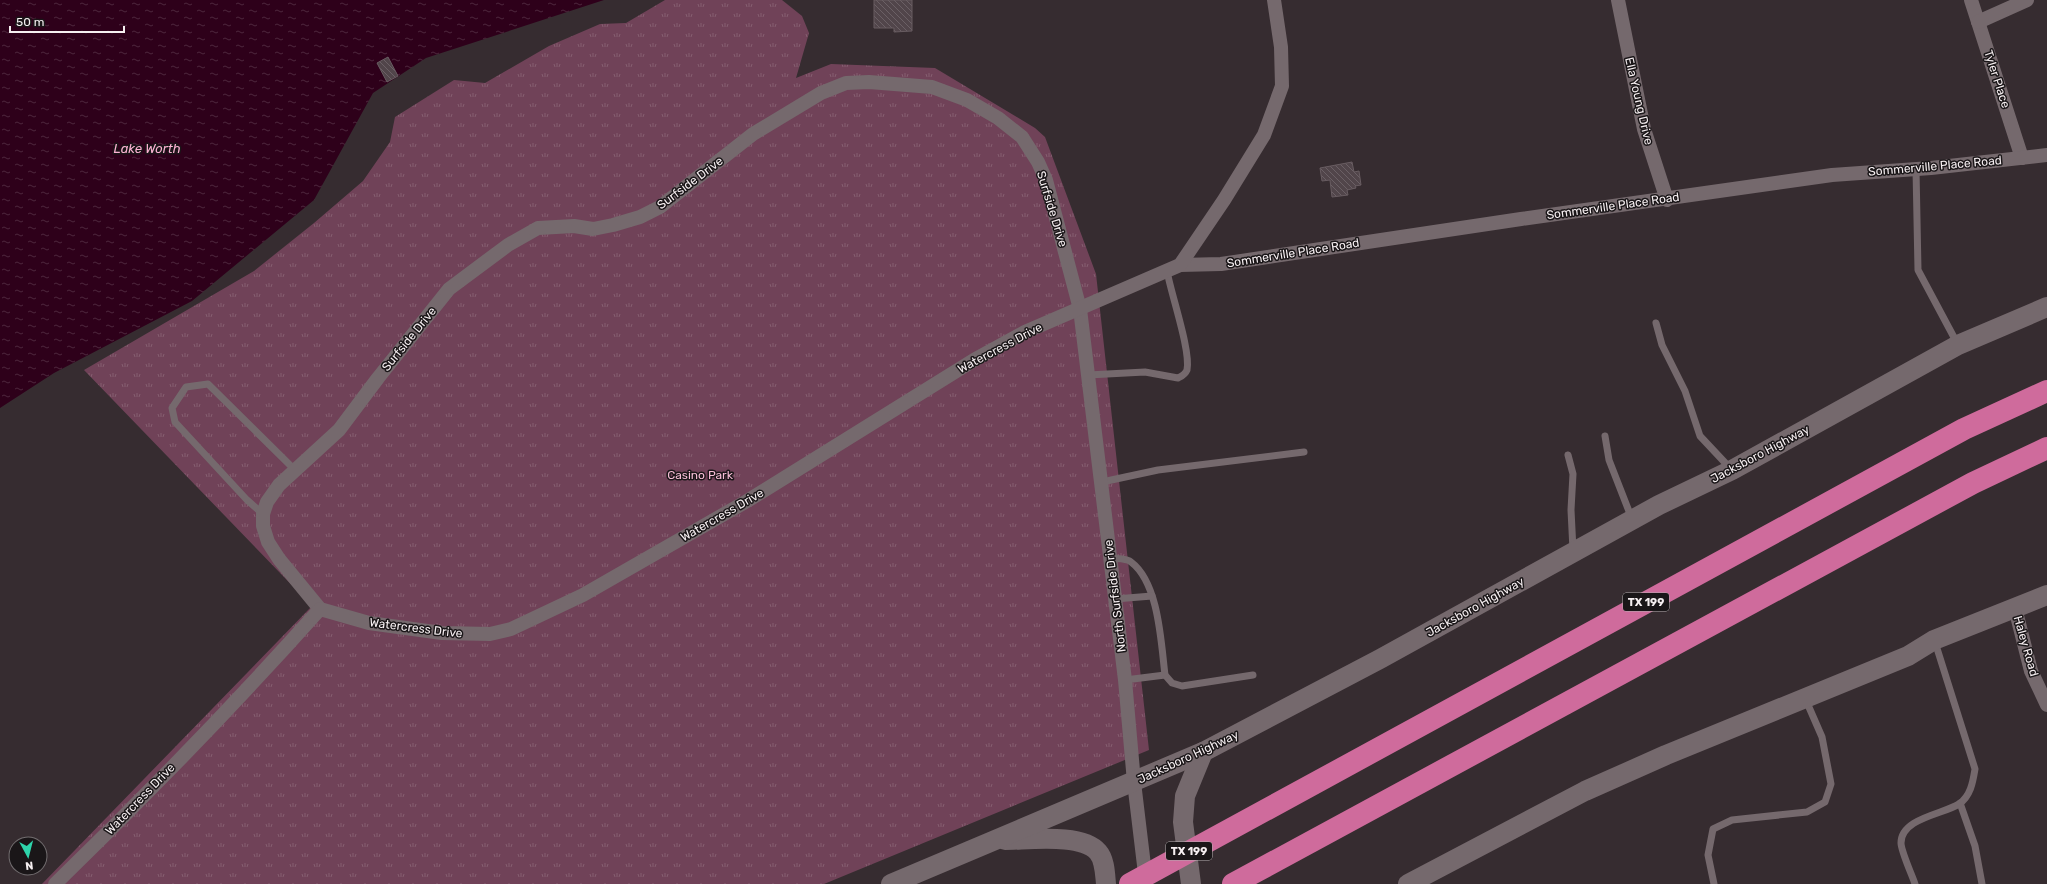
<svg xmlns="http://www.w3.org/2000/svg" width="2047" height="884" font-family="Rubik,sans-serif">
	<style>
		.grass { fill: url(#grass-tufts) }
		.water { fill: url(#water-ripples) }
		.building { fill: url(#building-back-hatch); stroke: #685c61 }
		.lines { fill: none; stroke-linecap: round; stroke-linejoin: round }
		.lane { stroke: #75696d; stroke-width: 7 }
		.street { stroke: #75696d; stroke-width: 14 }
		.secondary { stroke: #75696d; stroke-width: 20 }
		.highway { stroke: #cf6b9c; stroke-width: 22 }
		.labels { text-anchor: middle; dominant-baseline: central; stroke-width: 3; stroke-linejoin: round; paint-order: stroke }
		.shield { fill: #1a1618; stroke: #b4aeb0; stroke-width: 1 }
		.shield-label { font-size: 11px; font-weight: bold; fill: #f6eff1 }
		.street-label { font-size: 12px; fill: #f6eff1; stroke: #1a1618 }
		.park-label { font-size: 12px; fill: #f8bfd8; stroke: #1a1618 }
		.water-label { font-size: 13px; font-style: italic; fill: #fdb3d4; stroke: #1a1618 }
	</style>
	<defs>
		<pattern id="grass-tufts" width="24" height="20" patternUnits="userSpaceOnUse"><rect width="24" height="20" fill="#704258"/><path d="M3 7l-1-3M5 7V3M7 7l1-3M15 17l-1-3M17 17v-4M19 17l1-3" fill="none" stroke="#855e70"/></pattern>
		<pattern id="water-ripples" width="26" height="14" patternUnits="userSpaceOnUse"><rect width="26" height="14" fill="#2e001a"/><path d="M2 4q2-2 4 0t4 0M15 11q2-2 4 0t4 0" fill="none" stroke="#4d263c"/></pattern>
		<pattern id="building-back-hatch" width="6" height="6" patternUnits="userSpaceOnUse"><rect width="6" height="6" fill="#51454a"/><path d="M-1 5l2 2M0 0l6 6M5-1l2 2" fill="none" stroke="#6b6065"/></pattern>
	</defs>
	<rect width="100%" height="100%" fill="#362c30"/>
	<polygon class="grass" points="665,0 782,0 802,16 809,33 796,78 831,64 935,68 1035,128 1045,137 1096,274 1149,750 824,884 42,884 312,606 84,370 254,271 314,223 363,181 390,142 395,117 454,80 485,83 549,46 600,24 626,23"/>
	<polygon class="water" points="0,0 604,0 426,58 373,93 314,200 192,301 54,373 0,408"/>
	<g class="building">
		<polygon points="874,0 912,0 912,31 894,32 894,28 874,28"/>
		<polygon points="388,57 398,76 387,82 377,63"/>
		<polygon points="1352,162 1354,172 1359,171 1361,185 1355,186 1356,188 1347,190 1348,195 1332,197 1330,180 1322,181 1320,168"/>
	</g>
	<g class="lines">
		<g class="lane">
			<polyline points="1916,169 1918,270 1957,343"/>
			<polyline points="1656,323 1662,345 1685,391 1700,436 1730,468"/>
			<path d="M1088 375 1145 372 1178 378C1182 376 1185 375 1187 370 1191 351 1171 294 1167 271"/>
			<polyline points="1605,436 1609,460 1632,519"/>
			<polyline points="1568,455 1573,474 1571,510 1573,550"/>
			<polyline points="1102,482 1158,470 1304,452"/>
			<polyline points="263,514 247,500 175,422 172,408 186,387 208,384 295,470"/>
			<path d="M1110 558C1116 559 1127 558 1131 562 1159 583 1161 643 1165 675L1172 683 1182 686 1253 675"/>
			<polyline points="1115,599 1152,596"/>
			<polyline points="1125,680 1165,675"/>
			<polyline points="1960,803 1975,846 1982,884"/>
			<polyline points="1714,884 1708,855 1713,829 1732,820 1807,812 1825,802 1831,784 1822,737 1805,698"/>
			<path d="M1915 884C1912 875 1901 851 1901 843 1901 818 1944 814 1959 804 1971 796 1973 781 1975 769L1935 642"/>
		</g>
		<g class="street">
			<polyline points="1618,0 1644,129 1667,200"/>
			<polyline points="1971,0 2022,158"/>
			<polyline points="1978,22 2027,0"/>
			<polyline points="1180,265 1221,264 1521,219 1832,175 1931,168 2047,155"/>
			<polyline points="2015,608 2031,671 2047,705"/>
			<polyline points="320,609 279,559 268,542 263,526 263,514 267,502 279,485 339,430 378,378 449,289 508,245 538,228 574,226 593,229 613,225 640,217 660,207 753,134 821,93 846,83 869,82 932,87 967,100 998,118 1022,137 1038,162 1046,180 1080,309 1125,680 1134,782 1146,882"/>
			<path d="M55 884C146 796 235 704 320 609L369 623 442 633 490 634 511 629 583 595 747 501 974 360 1025 332 1180 265 1224 200 1264 135 1282 86 1281 47 1274 0"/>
		</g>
		<g class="secondary">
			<path d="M1005 840C1029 840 1082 833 1098 852 1105 860 1105 874 1106 884"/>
			<polyline points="891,884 1203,752 1380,659 1659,505 1732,470 1958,345 2047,307"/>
			<polyline points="1191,884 1183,822 1185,796 1203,752"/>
			<polyline points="1408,884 1585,791 1666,755 1908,656 1934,640 2047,595"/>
		</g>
		<g class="highway">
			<polyline points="1130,884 1964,429 2047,391"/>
			<polyline points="1233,884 1973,483 2047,448"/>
		</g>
	</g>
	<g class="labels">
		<g class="shield">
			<rect x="1623" y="593" width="46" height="18" rx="3"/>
			<rect x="1166" y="842" width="46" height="18" rx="3"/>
		</g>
		<g class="shield-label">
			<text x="1646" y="602">TX 199</text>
			<text x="1189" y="851">TX 199</text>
		</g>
		<g class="street-label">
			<text transform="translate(1997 79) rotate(72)">Tyler Place</text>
			<text transform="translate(1639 101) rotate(77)">Ella Young Drive</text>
			<text transform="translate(1935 166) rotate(-5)">Sommerville Place Road</text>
			<text transform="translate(690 183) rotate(-37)">Surfside Drive</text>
			<text transform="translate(1613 206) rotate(-8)">Sommerville Place Road</text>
			<text transform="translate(1052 209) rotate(73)">Surfside Drive</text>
			<text transform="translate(1293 253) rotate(-9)">Sommerville Place Road</text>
			<text transform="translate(409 339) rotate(-51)">Surfside Drive</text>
			<text transform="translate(1000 348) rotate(-28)">Watercress Drive</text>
			<text transform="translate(1760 454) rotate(-28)">Jacksboro Highway</text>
			<text transform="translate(722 515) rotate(-30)">Watercress Drive</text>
			<text transform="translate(1115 596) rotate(-97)">North Surfside Drive</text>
			<text transform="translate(1475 607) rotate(-29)">Jacksboro Highway</text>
			<text transform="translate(416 628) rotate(7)">Watercress Drive</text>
			<text transform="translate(2026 646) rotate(74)">Haley Road</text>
			<text transform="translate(1188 757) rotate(-25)">Jacksboro Highway</text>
			<text transform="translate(140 799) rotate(-46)">Watercress Drive</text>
		</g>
		<g class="park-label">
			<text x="700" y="475">Casino Park</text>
		</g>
		<g class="water-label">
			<text x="147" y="148">Lake Worth</text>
		</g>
	</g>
	<g transform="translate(28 856) rotate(173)"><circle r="19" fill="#1a1618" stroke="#726d6f"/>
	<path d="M0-3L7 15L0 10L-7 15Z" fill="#2ed4ab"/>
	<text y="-6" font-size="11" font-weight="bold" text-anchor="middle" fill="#f6eff1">N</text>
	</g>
	<path d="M10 26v6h114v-6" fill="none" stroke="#f6eff1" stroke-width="2"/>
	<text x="16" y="26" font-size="12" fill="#f6eff1" stroke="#1a1618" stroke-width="3" paint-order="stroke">50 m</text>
</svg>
